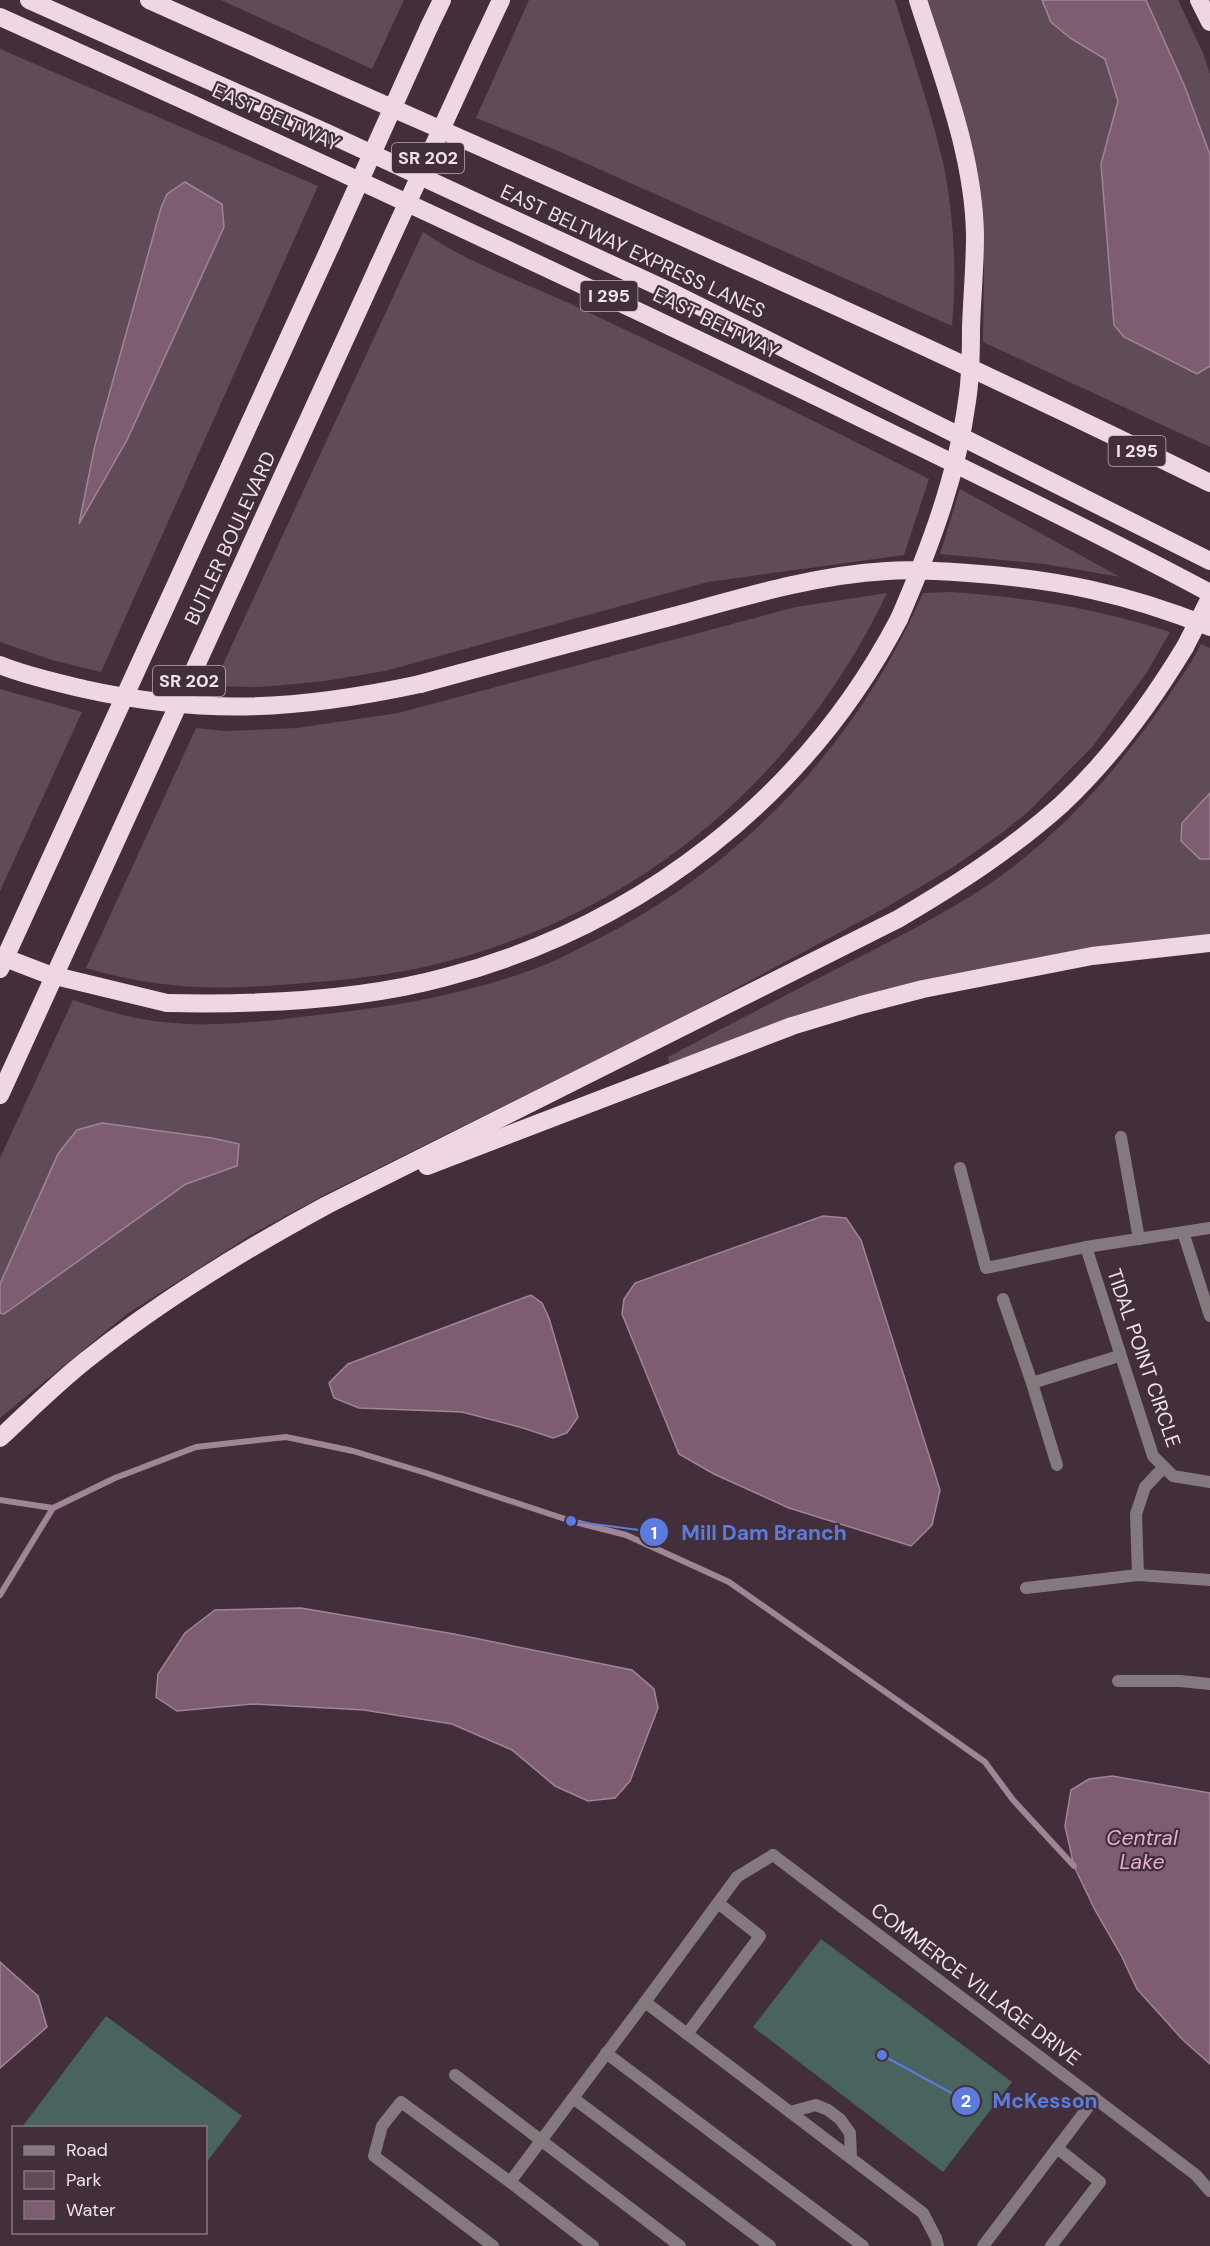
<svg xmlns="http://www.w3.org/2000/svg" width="1210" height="2246" font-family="'DM Sans',sans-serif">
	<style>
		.green { fill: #604c58; fill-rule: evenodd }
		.water { fill: #7e5d72; stroke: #a08596; stroke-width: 1.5 }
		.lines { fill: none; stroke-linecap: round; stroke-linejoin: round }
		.stream { stroke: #a08596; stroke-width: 6 }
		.building { fill: #49635e }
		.service { stroke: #83797f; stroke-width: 12 }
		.minor { stroke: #83797f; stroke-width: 12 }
		.motorway { stroke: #eed6e5; stroke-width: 18 }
		.motorway-bridge { stroke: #eed6e5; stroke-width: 18 }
		.labels { text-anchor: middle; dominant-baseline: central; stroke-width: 4.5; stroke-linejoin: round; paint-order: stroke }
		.shield { fill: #422f3b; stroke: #bbadb6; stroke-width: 1.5 }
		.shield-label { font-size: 18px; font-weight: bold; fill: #efe3ea }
		.street-label { font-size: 20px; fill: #efe3ea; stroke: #422f3b }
		.water-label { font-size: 21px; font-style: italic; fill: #e9afd4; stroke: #422f3b }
		.leader { fill: none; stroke: #5c7bdd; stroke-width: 2 }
		.callout-dot { fill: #5c7bdd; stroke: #422f3b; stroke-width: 2 }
		.mark-label { font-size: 18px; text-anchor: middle; font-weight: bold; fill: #fff }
		.callout-label { font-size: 21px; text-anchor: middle; font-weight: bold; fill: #5c7bdd; stroke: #422f3b; stroke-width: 4.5; stroke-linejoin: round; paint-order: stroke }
	</style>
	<rect width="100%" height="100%" fill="#422f3b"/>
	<g class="green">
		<polygon points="221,0 404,0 372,69"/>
		<path d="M529 0H895C911 54 930 107 943 162 954 215 957 273 952 326L556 150 476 118Z"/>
		<polygon points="925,0 1042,0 1051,22 1070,38 1105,59 1118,101 1101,164 1197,374 1210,366 1210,447 983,342 984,267 979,215"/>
		<polygon points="1146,0 1178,0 1203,53 1210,74 1210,155 1185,87"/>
		<path d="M0 49 318 186 101 672 52 660 0 642ZM161 208 224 227 127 440 80 521 95 445Z"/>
		<path d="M423 232C474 267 535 286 590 313 704 367 817 422 929 479L904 555 708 582 385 671 325 681 295 684 258 687 213 686Z"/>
		<polygon points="960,489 1120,577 1045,564 940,554"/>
		<path d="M952 592C1026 597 1099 609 1170 632L1147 672 1093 746 1030 810 1003 832 955 866 885 908 683 1017 326 1194 251 1235 127 1314 0 1418V1313L4 1314 186 1184 237 1166 239 1144 212 1138 102 1123 58 1154 0 1284V1158L73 1000C102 1010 132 1019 163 1022 213 1028 267 1021 317 1015 395 1007 474 993 547 964 564 957 581 947 598 939 743 865 858 743 923 593Z"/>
		<path d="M887 593C798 781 633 918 429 966 388 975 347 980 305 983 226 990 162 991 86 968L196 728 225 731 297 728 398 713 796 607Z"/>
		<path d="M1201 644 1210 648V793L1182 822 1181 841 1200 859H1210V936L1104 947 669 1064 668 1057C727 1026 786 995 846 964 893 940 940 916 985 887 1058 838 1118 770 1167 698 1179 680 1192 663 1201 644Z"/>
		<polygon points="0,689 82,712 0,891"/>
	</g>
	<g class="water">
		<polygon points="1042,0 1146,0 1185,87 1210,155 1210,366 1197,374 1124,337 1114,325 1101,164 1118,101 1105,59 1070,38 1051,22"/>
		<polygon points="185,182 222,204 224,227 127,440 79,524 95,445 161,208 167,194"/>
		<polygon points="1210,793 1210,859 1200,859 1181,841 1182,823"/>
		<polygon points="102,1123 212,1138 239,1144 237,1166 186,1184 4,1314 0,1313 0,1284 58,1154 77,1130"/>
		<polygon points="823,1216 846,1218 861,1240 940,1490 932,1525 911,1546 789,1508 714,1474 679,1454 622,1314 624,1299 635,1283"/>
		<polygon points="531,1295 542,1303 549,1318 578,1417 567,1433 553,1438 523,1428 462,1412 359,1408 334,1398 329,1383 348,1364"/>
		<polygon points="301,1608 454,1634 632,1670 654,1689 658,1708 630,1781 615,1798 588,1801 555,1786 512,1750 452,1724 364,1710 252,1704 177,1711 156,1697 158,1674 185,1633 215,1610"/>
		<polygon points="1112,1776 1210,1793 1210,2064 1183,2040 1137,1989 1121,1955 1095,1910 1074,1866 1065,1826 1071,1790 1089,1779"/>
		<polygon points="0,1962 38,1996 47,2027 0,2068"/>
	</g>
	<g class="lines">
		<g class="stream">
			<polyline points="0,1500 53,1508 115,1478 196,1447 286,1437 353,1451 426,1473 571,1521 626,1535 729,1582 985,1762 1013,1800 1074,1866"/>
			<polyline points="0,1595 53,1508"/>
		</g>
	</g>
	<g class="building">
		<polygon points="821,1939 1012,2082 943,2172 753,2027"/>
		<polygon points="106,2016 242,2116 206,2163 206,2127 22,2127"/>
	</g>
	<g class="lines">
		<g class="service">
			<polyline points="773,1855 737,1877 645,2002 923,2213 936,2238 938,2246"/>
			<polyline points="687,2034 760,1936 718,1903"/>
			<polyline points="606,2053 863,2246"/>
			<polyline points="455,2075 680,2246"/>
			<polyline points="573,2098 770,2246"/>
			<polyline points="790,2112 816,2105 828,2110 840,2119 850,2133 851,2158"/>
			<polyline points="493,2246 374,2156 382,2126 401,2102 510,2182"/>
			<polyline points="593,2246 510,2182 645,2002"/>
			<polyline points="983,2246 1095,2098"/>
			<polyline points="1051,2246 1100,2182 1057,2148"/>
		</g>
		<g class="minor">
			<polyline points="1121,1137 1139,1239"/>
			<polyline points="960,1168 986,1268 1086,1247 1210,1228"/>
			<polyline points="1183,1232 1210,1316"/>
			<polyline points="1086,1247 1153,1456 1173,1476 1210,1482"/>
			<polyline points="1003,1299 1032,1383 1057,1465"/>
			<polyline points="1032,1383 1119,1356"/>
			<polyline points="1138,1575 1136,1514 1145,1487 1164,1467"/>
			<polyline points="1026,1588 1138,1575 1210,1580"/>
			<polyline points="1118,1681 1180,1681 1210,1684"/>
			<polyline points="773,1855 1196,2175 1210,2191"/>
		</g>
		<g class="motorway">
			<polyline points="29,0 327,133 673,293 1210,561"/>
			<path d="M149 0C504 159 862 311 1210 483"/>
			<path d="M918 0C942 76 974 155 975 236 975 266 972 297 971 328"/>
			<polyline points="1199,0 1210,22"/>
			<path d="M0 17C295 150 588 285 879 427 990 481 1101 535 1210 593"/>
			<polyline points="429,27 442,0"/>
			<polyline points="478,49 501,0"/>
			<path d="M420 684C505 661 589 638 674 616 743 597 815 575 887 571 913 569 941 571 968 573 1057 579 1128 594 1210 627"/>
			<polyline points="0,969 331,245"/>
			<path d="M167 1003C258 1005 358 1001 446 977 640 926 806 797 899 619"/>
			<polyline points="0,1095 378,267"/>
			<polyline points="427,1166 792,1026 861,1005 923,989 1092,956 1210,943"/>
			<path d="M0 1438C28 1412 55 1385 85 1361 160 1301 242 1251 327 1205L898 919C956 885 1012 849 1062 804 1110 759 1151 703 1185 647"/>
		</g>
		<g class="motorway-bridge">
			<polyline points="331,245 429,27"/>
			<polyline points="378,267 478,49"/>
			<path d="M899 619C929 550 957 476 967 401 971 377 971 352 971 328"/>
			<polyline points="1185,647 1210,598"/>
			<path d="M0 665C27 676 56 682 84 689 206 716 299 710 420 684"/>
			<polyline points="0,956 47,974 167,1003"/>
		</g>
	</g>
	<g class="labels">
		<g class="shield">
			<rect x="392" y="143" width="72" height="30" rx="4.5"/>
			<rect x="580.5" y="281" width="57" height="30" rx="4.5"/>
			<rect x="1108.5" y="436" width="57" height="30" rx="4.5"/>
			<rect x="153" y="666" width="72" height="30" rx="4.5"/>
		</g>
		<g class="shield-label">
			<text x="428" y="158">SR 202</text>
			<text x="609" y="296">I 295</text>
			<text x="1137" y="451">I 295</text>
			<text x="189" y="681">SR 202</text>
		</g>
		<g class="street-label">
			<text transform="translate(276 117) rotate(24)">EAST BELTWAY</text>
			<text transform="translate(633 251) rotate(25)">EAST BELTWAY EXPRESS LANES</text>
			<text transform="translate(716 323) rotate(26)">EAST BELTWAY</text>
			<text transform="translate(230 538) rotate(-65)">BUTLER BOULEVARD</text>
			<text transform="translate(1144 1358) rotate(71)">TIDAL POINT CIRCLE</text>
			<text transform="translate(976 1984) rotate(37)">COMMERCE VILLAGE DRIVE</text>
		</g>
		<g class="water-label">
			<text x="1142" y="1838">Central<tspan x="1142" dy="24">Lake</tspan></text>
		</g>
	</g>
	<path class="leader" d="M571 1521L654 1532M882 2055L966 2101"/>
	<g class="callout-dot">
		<circle cx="571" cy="1521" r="6"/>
		<circle cx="882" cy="2055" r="6"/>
		<circle cx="654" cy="1532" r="15"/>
		<circle cx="966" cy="2101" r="15"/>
	</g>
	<g class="mark-label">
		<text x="654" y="1539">1</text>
		<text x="966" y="2107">2</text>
	</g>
	<g class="callout-label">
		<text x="764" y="1540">Mill Dam Branch</text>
		<text x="1045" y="2108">McKesson</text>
	</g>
	<rect x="12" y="2126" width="195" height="108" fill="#422f3b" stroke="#877781" stroke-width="1.5"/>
	<rect x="24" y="2146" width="30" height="9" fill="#83797f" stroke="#877781" stroke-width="1.5"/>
	<text x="66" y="2156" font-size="18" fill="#efe3ea">Road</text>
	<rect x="24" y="2171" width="30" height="18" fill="#604c58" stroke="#877781" stroke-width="1.5"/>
	<text x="66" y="2186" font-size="18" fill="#efe3ea">Park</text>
	<rect x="24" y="2201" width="30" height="18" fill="#7e5d72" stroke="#877781" stroke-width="1.5"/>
	<text x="66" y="2216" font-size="18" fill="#efe3ea">Water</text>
</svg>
